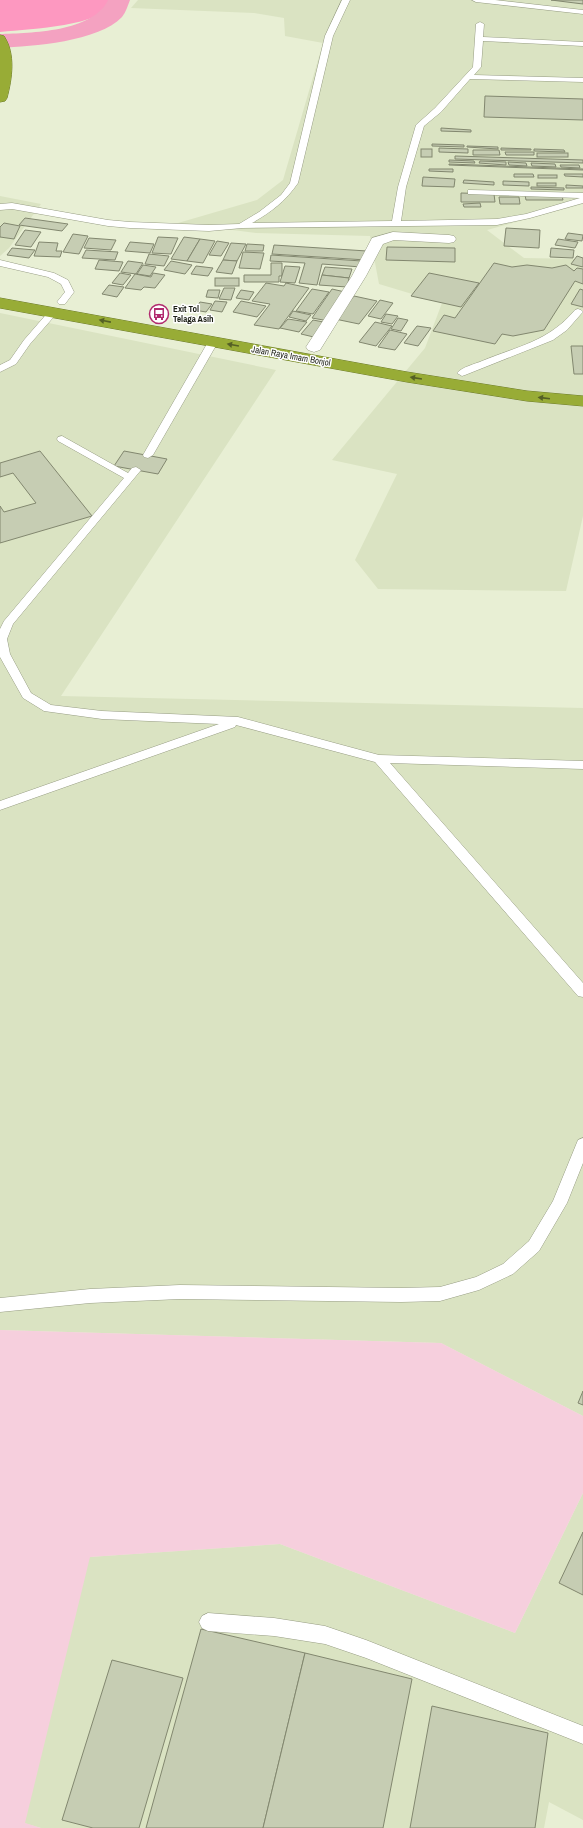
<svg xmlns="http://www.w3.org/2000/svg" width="583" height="1828" font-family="'Archivo Narrow',sans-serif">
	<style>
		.built { fill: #dae3c2 }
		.green { fill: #f6cfdd }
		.forest { fill: #fd98c0 }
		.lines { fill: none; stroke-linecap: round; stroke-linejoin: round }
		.river { fill: #f4a2c1; fill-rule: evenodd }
		.building { fill: #c6cdb3; stroke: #82876f }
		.lane-casing { stroke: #979d84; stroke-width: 1 }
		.street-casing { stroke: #979d84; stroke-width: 1 }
		.highway-casing { stroke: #6d7b2b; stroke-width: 1 }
		.lane { fill: #fff; fill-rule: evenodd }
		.street { fill: #fff; fill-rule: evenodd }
		.highway { fill: #98ac36; fill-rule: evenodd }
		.oneway { fill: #556025 }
		.labels { text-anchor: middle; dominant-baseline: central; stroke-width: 3; stroke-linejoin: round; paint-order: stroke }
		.far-poi-label { font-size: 9px; font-weight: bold; fill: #1e2117; stroke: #fff; text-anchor: start }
		.far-street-label { font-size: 9px; fill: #1e2117; stroke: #fff }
	</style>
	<rect width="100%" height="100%" fill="#e8efd4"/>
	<g class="built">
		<polygon points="138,0 583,0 583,204 487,230 524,258 583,259 583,516 566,591 378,589 355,560 397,474 332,460 425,348 442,303 379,284 370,236 256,233 178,223 257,200 283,180 323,43 285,36 284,18 254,13 131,8"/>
		<polygon points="0,196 41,204 9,248 0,256"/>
		<polygon points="0,313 276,370 61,696 583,708 583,1416 441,1343 0,1330"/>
		<polygon points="583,1493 583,1820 549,1802 544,1828 41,1828 24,1823 89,1557 280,1544 515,1633"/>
	</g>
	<polygon class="green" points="0,1330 441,1343 583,1416 583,1493 515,1633 280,1544 90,1557 25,1823 41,1828 0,1828"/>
	<path class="forest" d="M0 0H121C95 28 36 28 0 32Z"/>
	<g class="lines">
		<path class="river" d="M108 0H130C128 5 126 12 122 17 98 42 33 46 0 48V34C31 33 93 32 108 0Z"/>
	</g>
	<g class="building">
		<polygon points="551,0 583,0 583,4"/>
		<polygon points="485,96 583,99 583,120 484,117"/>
		<polygon points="441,128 471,130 471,132 441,131"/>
		<polygon points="432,144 464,145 464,147 432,146"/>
		<polygon points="467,146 498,147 498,149 467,147"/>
		<polygon points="439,148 468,149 468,153 439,152"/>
		<polygon points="501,148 531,149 531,150 501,150"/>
		<rect x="421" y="149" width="11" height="8"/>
		<polygon points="534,149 564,150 565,152 534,151"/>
		<polygon points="473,150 499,150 500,155 473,155"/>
		<polygon points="505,152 534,152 534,155 506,155"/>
		<rect x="537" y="153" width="31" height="4"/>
		<polygon points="455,156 583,160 583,163 455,159"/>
		<polygon points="449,160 474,161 475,163 449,162"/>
		<polygon points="480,161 506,162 506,165 479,163"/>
		<polygon points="508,162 526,163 527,166 509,165"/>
		<polygon points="531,163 555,164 556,167 532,166"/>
		<polygon points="449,164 583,169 583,170 449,165"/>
		<polygon points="560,165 579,165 580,168 561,167"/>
		<polygon points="429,169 453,169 453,172 429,171"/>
		<polygon points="514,174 533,174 534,177 514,177"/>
		<polygon points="564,174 583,174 583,177 565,176"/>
		<rect x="538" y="175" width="19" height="3"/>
		<polygon points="423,177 455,179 454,187 422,186"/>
		<polygon points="464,180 494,182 494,185 463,183"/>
		<polygon points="503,181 529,182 529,186 503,185"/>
		<rect x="537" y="183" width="19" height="3"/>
		<polygon points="566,185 583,186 583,188 566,188"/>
		<polygon points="531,187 564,188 564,190 531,189"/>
		<polygon points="461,193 494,194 495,202 461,202"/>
		<polygon points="525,195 562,196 563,200 526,200"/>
		<polygon points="499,197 519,197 520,204 500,204"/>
		<polygon points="480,203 481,207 464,207 463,204"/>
		<polygon points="25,218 68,224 62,231 19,225"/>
		<polygon points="4,223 20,226 14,239 0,237 0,227"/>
		<polygon points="506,228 540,230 539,248 504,246"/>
		<polygon points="25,230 41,232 31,247 15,245"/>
		<polygon points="568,233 583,235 582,241 565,239"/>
		<polygon points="73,234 88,236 79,254 63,252"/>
		<polygon points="158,237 178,238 171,254 152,253"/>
		<polygon points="184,237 200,239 187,261 171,259"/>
		<polygon points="89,238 116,240 111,250 84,248"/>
		<polygon points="200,239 215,241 203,263 187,261"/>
		<polygon points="558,239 578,242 575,248 555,245"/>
		<polygon points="217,241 229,243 221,256 209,255"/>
		<polygon points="39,242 58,243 56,251 62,251 60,257 34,256"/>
		<polygon points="130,242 154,244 150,253 125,251"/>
		<polygon points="231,243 246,244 237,261 223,260"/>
		<polygon points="247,244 264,245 263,251 245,251"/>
		<polygon points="274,245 367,251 366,260 272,254"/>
		<polygon points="387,247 455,248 455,262 386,260"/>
		<polygon points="12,248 35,250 29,258 7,255"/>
		<polygon points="551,248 574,250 573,258 550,257"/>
		<polygon points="86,250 118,252 115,260 82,258"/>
		<polygon points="243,252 264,253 260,269 239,268"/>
		<polygon points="149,254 169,256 164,266 145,264"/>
		<polygon points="271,255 362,261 361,267 322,264 317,285 299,283 305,263 270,261"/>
		<polygon points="577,256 583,258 583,267 571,264"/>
		<polygon points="99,260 123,262 119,271 95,269"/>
		<polygon points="223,260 237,261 232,274 216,272"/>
		<polygon points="128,261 143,263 136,274 121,272"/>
		<polygon points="171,261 192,265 185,274 164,270"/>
		<polygon points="271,263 282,263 282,276 279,276 279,282 244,282 244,275 271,275"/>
		<polygon points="494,263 512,267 527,265 552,268 566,265 574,271 577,268 583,269 583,284 575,281 544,330 513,336 502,334 495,344 433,331 444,315 455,318"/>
		<polygon points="143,265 156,267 150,276 137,274"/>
		<polygon points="196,266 213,268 208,276 191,274"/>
		<polygon points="285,266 300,267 295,283 280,282"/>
		<polygon points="325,267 352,269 349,278 322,275"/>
		<polygon points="120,273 131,275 123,285 112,283"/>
		<polygon points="153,273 165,275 155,288 144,287 141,290 125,288 135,274 151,277"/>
		<polygon points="429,273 479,283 461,307 411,296"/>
		<polygon points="322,275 349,278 347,287 319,285"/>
		<rect x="215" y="278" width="24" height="8"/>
		<polygon points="266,283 284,286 286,283 309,288 279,329 254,325 270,304 252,301"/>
		<polygon points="109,285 124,287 117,297 102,294"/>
		<polygon points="224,288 235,288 231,300 219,299"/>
		<polygon points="312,289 329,292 313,314 296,311"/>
		<polygon points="332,289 345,292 329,321 312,318"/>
		<polygon points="580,289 583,290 583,307 571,304"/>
		<polygon points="208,290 220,290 218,298 206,297"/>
		<polygon points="241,290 254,292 249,300 236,298"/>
		<polygon points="354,296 377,301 359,324 335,319"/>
		<polygon points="380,300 393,303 381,319 368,316"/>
		<polygon points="215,301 227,302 222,312 210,310"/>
		<polygon points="241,301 266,306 257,317 233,312"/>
		<polygon points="200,302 212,304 206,312 194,310"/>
		<polygon points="293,311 311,315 306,321 289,317"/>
		<polygon points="386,314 398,316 392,324 381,322"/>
		<polygon points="398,318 408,320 401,331 391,329"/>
		<polygon points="288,319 307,322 299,332 280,328"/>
		<polygon points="313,320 329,323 318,338 301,334"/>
		<polygon points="375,322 392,326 376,346 359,342"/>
		<polygon points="417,326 431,328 418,346 404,343"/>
		<polygon points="390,330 407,334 395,350 378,347"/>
		<polygon points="571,346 583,346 583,374 574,374"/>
		<polygon points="40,451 92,516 0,543 0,506 4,512 36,503 13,473 0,477 0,463"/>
		<polygon points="124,451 167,459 158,474 114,466"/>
		<polygon points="583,1391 583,1405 578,1403"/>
		<polygon points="583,1532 583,1595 559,1583"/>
		<polygon points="201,1629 305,1653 263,1828 146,1828"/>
		<polygon points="305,1653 412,1679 383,1828 263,1828"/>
		<polygon points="112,1660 183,1678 139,1828 93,1828 62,1820"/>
		<polygon points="432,1706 548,1733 535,1828 410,1828"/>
	</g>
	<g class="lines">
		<defs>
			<g id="lane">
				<path d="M342 0H350L333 36 298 183C285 202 271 212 252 223L392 221 398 187 416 125 435 108 473 67 476 24 480 22 484 24 483 37 583 42V46L483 41 481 67 474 75 583 78V82L470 79 441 112 424 126 406 187 401 221 497 219 526 214 580 198 468 194V190H471L583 193V203L530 218 497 225 242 228 209 231 130 228 108 226 12 209 0 210V204L12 203 108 220 130 222 209 225 239 224 259 212 281 195 290 183 325 36Z"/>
				<polygon points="472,0 495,0 583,10 583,14 476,2"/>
				<polygon points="0,260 54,273 68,280 74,292 65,304 59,304 57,302 65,292 61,284 48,277 0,266"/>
				<polygon points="53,309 58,312 30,344 16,364 0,372 0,365 10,360 24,340 50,310"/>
				<path d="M578 309 581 310 583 312 581 314 567 330 553 340 465 375 462 376 457 373C462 367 475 364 482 361 518 346 548 342 575 310Z"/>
				<polygon points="213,339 218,342 153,455 148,458 144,457 143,455 208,342"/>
				<polygon points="62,436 128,473 132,468 136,467 141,470 13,624 7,639 10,654 31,693 51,705 102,711 238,717 379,755 583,761 583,769 390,763 583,983 583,997 578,996 375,762 236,725 235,727 0,810 0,801 219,724 102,719 44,711 23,698 0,657 0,629 4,621 124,478 58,441 57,439 58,437"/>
				<polygon points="583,1138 583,1163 567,1203 539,1251 513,1274 479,1290 440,1301 401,1302 180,1299 90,1303 0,1312 0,1298 90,1289 180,1285 401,1288 440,1287 476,1277 503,1264 529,1241 553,1201 578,1140"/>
				<polygon points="208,1613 274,1618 325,1626 366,1640 583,1726 583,1744 366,1658 325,1644 274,1636 208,1631 202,1628 199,1622 202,1616"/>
			</g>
			<polygon id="street" points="393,232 449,235 454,236 456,239 454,242 449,243 394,240 383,244 366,276 320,350 314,352 308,350 306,347 352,276 372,238"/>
			<g id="highway">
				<path d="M0 35 4 36C16 54 12 79 7 98L5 101 0 102Z"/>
				<polygon points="0,298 407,372 527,391 583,396 583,406 527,401 407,382 0,308"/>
			</g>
		</defs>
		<use href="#lane" class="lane-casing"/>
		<use href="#street" class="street-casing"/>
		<use href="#highway" class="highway-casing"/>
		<use href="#lane" class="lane"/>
		<use href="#street" class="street"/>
		<use href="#highway" class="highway"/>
	</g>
	<defs><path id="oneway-solid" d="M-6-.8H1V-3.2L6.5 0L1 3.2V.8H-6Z"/></defs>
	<g class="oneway">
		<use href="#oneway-solid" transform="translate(105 321) rotate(-169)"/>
		<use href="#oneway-solid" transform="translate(233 345) rotate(-170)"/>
		<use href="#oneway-solid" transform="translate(416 378) rotate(-171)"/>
		<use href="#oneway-solid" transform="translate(544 398) rotate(-173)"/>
	</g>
	<defs>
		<symbol id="bus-ring" viewBox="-11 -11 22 22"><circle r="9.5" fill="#fff" stroke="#b12a6e" stroke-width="1.5"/><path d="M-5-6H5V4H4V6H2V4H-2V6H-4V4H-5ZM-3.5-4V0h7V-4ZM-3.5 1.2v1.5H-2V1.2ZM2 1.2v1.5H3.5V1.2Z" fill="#b12a6e"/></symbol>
	</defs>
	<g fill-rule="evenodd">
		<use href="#bus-ring" x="148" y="303" width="22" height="22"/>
	</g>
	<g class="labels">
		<g class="far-poi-label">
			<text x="173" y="309">Exit Tol<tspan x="173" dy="10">Telaga Asih</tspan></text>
		</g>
		<g class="far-street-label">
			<text transform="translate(291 356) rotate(10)">Jalan Raya Imam Bonjol</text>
		</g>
	</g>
</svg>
